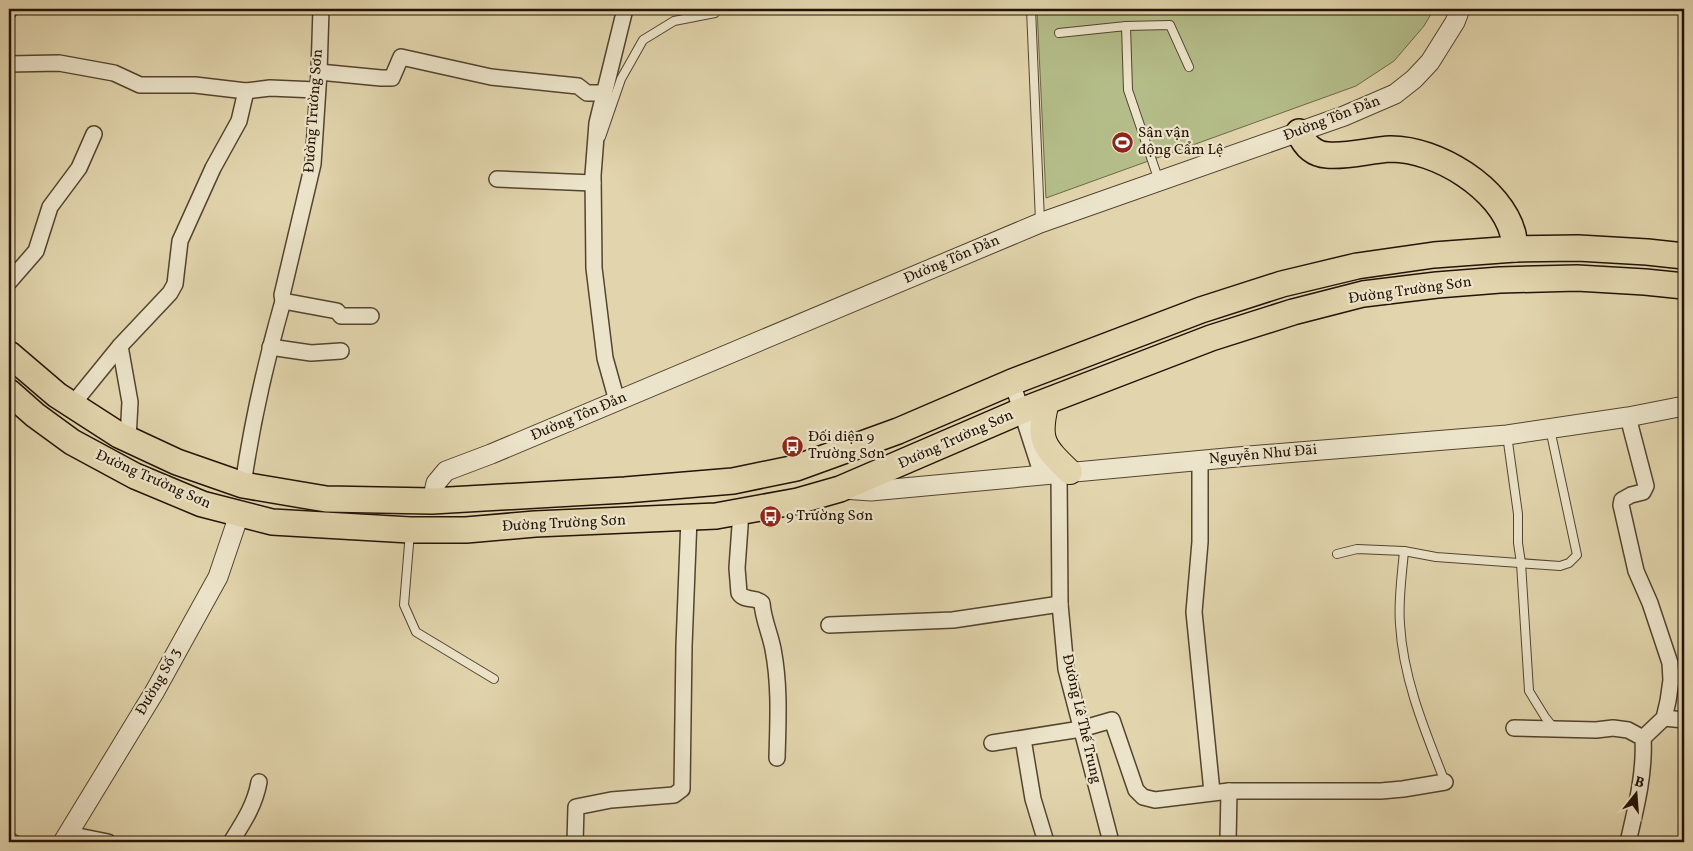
<svg xmlns="http://www.w3.org/2000/svg" width="1693" height="851" font-family="Vollkorn,serif">
	<style>
		.green { fill: #b4bd89; stroke: #6c6847 }
		.lines { fill: none; stroke-linecap: round; stroke-linejoin: round }
		.service-casing { stroke: #53442f; stroke-width: 10 }
		.minor-casing { stroke: #53442f; stroke-width: 18 }
		.tertiary-casing { stroke: #53442f; stroke-width: 21 }
		.primary-casing { stroke: #231305; stroke-width: 26 }
		.trunk-casing { stroke: #231305; stroke-width: 28 }
		.service { stroke: #ece4ca; stroke-width: 8 }
		.minor { stroke: #ece4ca; stroke-width: 15 }
		.tertiary { stroke: #ece4ca; stroke-width: 19 }
		.primary { stroke: #e2d5ad; stroke-width: 24 }
		.trunk { stroke: #e2d5ad; stroke-width: 25 }
		.labels { text-anchor: middle; dominant-baseline: central; stroke-width: 4.5; stroke-linejoin: round; paint-order: stroke }
		.street-label { font-size: 15px; fill: #231305; stroke: #ece4ca }
		.poi-label { font-size: 15px; fill: #231305; stroke: #ece4ca; text-anchor: start }
	</style>
	<rect width="100%" height="100%" fill="#e2d5ad"/>
	<filter id="stains"><feTurbulence type="fractalNoise" baseFrequency=".004" numOctaves="4"/><feColorMatrix values="0 0 0 0 .2 0 0 0 0 .09 0 0 0 0 .02 0 0 0 .5 -.17"/></filter>
	<radialGradient id="worn" r=".72"><stop offset=".6" stop-color="#630" stop-opacity="0"/><stop offset="1" stop-color="#630" stop-opacity=".3"/></radialGradient>
	<polygon class="green" points="1037,9 1434,9 1424,26 1394,61 1356,86 1046,198"/>
	<g class="lines">
		<defs>
			<g id="service">
				<polyline points="1031,9 1040,221"/>
				<polyline points="1126,26 1170,25 1189,67"/>
				<polyline points="1059,33 1126,26 1128,90 1159,181"/>
				<polyline points="601,137 621,79 643,40 674,21 715,13"/>
				<polyline points="1507,435 1518,514 1518,543 1521,563 1529,691 1545,717 1553,727"/>
				<polyline points="410,532 404,605 416,632 494,679"/>
				<path d="M1404 551C1402 575 1398 600 1400 624 1403 679 1425 731 1445 782"/>
				<polyline points="1337,554 1357,549 1404,551 1436,557 1560,566 1569,563 1577,555 1550,429"/>
				<polyline points="9,836 20,842"/>
			</g>
			<g id="minor">
				<polyline points="9,11 9,9"/>
				<polyline points="9,64 59,63 114,73 140,85 195,85 246,91 270,88 316,90"/>
				<polyline points="319,72 381,78 392,78 401,57 491,77 578,86 587,93 604,93"/>
				<polyline points="497,179 593,183"/>
				<polyline points="9,282 36,251 50,207 79,168 94,134"/>
				<polyline points="283,301 337,311 341,316 371,316"/>
				<polyline points="120,346 130,402 128,439"/>
				<polyline points="270,347 311,353 341,351"/>
				<polyline points="1012,382 1042,475"/>
				<polyline points="617,401 605,358 594,268 593,175 597,123 625,9"/>
				<polyline points="72,405 120,346 170,293 175,284 180,241 213,168 239,121 246,91"/>
				<polyline points="1628,417 1646,486 1643,492 1631,495 1622,500 1621,505 1636,571 1650,603 1670,663 1671,680 1668,701 1664,718 1643,738"/>
				<polyline points="1200,460 1200,542 1194,612 1212,792"/>
				<polyline points="1059,474 1060,604 1066,669 1111,842"/>
				<path d="M243 485C252 422 266 361 283 301L282 295 313 164 319 72 321 9"/>
				<path d="M741 512 737 568 739 593C745 602 755 596 762 603 763 619 770 633 773 649 780 685 778 721 777 758"/>
				<polyline points="829,625 953,620 1060,604"/>
				<polyline points="1664,718 1684,720"/>
				<path d="M1514 728 1596 730 1613 728 1628 730 1643 738C1645 773 1636 808 1628 842"/>
				<polyline points="1023,739 1033,799 1046,842"/>
				<polyline points="992,743 1081,729 1112,720 1136,790 1143,797 1155,800 1229,791 1381,791 1403,789 1445,782"/>
				<polyline points="68,834 108,842"/>
				<path d="M231 842C243 823 255 805 259 782"/>
				<polyline points="575,842 576,807 611,800 674,795 682,789 684,646 689,518"/>
				<polyline points="1228,842 1229,791"/>
			</g>
			<g id="tertiary">
				<polyline points="843,489 871,491 1237,457 1507,435 1628,417 1684,406"/>
				<polyline points="432,501 436,483 446,471 491,454 1040,223 1344,116 1395,94 1414,79 1430,62 1455,22 1460,9"/>
				<polyline points="63,842 155,691 218,577 239,515"/>
			</g>
			<path id="primary" d="M1047 402C1037 440 1043 446 1070 472"/>
			<g id="trunk">
				<path d="M1299 132C1304 144 1312 154 1327 155 1348 157 1370 150 1391 149 1437 149 1501 188 1513 234 1514 239 1514 244 1515 249"/>
				<polyline points="9,354 57,395 119,435 177,462 243,485 326,499 432,501 625,490 733,481 796,468 898,431 1012,382 1201,310 1282,284 1357,266 1434,255 1515,249 1578,248 1647,252 1684,256"/>
				<polyline points="9,392 35,415 72,442 135,476 202,504 272,522 410,530 466,530 535,524 716,516 798,501 840,489 1021,411 1211,338 1293,312 1363,294 1437,285 1500,280 1577,278 1645,282 1684,286"/>
			</g>
		</defs>
		<use href="#service" class="service-casing"/>
		<use href="#minor" class="minor-casing"/>
		<use href="#tertiary" class="tertiary-casing"/>
		<use href="#primary" class="primary-casing"/>
		<use href="#trunk" class="trunk-casing"/>
		<use href="#service" class="service"/>
		<use href="#minor" class="minor"/>
		<use href="#tertiary" class="tertiary"/>
		<use href="#primary" class="primary"/>
		<use href="#trunk" class="trunk"/>
	</g>
	<defs>
		<symbol id="stadium-disc" viewBox="-11 -11 22 22"><circle r="9.5" fill="#8f2418" stroke="#ece4ca"/><path d="M0-5a6.5 5 0 1 0 0 10a6.5 5 0 1 0 0-10ZM-3.5-1.8h7v3.6h-7Z" fill="#fff"/></symbol>
		<symbol id="bus-disc" viewBox="-11 -11 22 22"><circle r="9.5" fill="#8f2418" stroke="#ece4ca"/><path d="M-5-6H5V4H4V6H2V4H-2V6H-4V4H-5ZM-3.5-4V0h7V-4ZM-3.5 1.2v1.5H-2V1.2ZM2 1.2v1.5H3.5V1.2Z" fill="#fff"/></symbol>
	</defs>
	<g fill-rule="evenodd">
		<use href="#stadium-disc" x="1110" y="130" width="25" height="25"/>
		<use href="#bus-disc" x="780" y="434" width="25" height="25"/>
		<use href="#bus-disc" x="758" y="504" width="25" height="25"/>
	</g>
	<g class="labels">
		<g class="street-label">
			<text transform="translate(314 111) rotate(-86)">Đường Trường Sơn</text>
			<text transform="translate(1332 119) rotate(-21)">Đường Tôn Đản</text>
			<text transform="translate(952 260) rotate(-23)">Đường Tôn Đản</text>
			<text transform="translate(1410 291) rotate(-8)">Đường Trường Sơn</text>
			<text transform="translate(579 417) rotate(-23)">Đường Tôn Đản</text>
			<text transform="translate(956 440) rotate(-24)">Đường Trường Sơn</text>
			<text transform="translate(1263 455) rotate(-5)">Nguyễn Như Đãi</text>
			<text transform="translate(153 480) rotate(24)">Đường Trường Sơn</text>
			<text transform="translate(564 524) rotate(-3)">Đường Trường Sơn</text>
			<text transform="translate(159 682) rotate(-60)">Đường Số 3</text>
			<text transform="translate(1081 719) rotate(77)">Đường Lê Thế Trung</text>
		</g>
		<g class="poi-label">
			<text x="1138" y="133">Sân vận<tspan x="1138" dy="17">động Cẩm Lệ</tspan></text>
			<text x="808" y="437">Đối diện 9<tspan x="808" dy="17">Trường Sơn</tspan></text>
			<text x="786" y="516">9 Trường Sơn</text>
		</g>
	</g>
	<rect width="1693" height="851" fill="none" stroke="#e2d5ad" stroke-width="30"/>
	<rect x="10" y="10" width="1673" height="831" fill="none" stroke="#231305" stroke-width="2.5"/>
	<rect x="15" y="15" width="1663" height="821" fill="none" stroke="#231305"/>
	<g transform="translate(1636 794) rotate(17)" stroke="#ece4ca" stroke-width="4" paint-order="stroke">
	<path d="M0-4L9 19L0 12L-9 19Z" fill="#231305"/>
	<text y="-8" font-size="14" font-weight="bold" text-anchor="middle" fill="#231305">B</text>
	</g>
	<rect width="100%" height="100%" filter="url(#stains)"/>
	<rect width="100%" height="100%" fill="url(#worn)"/>
</svg>
